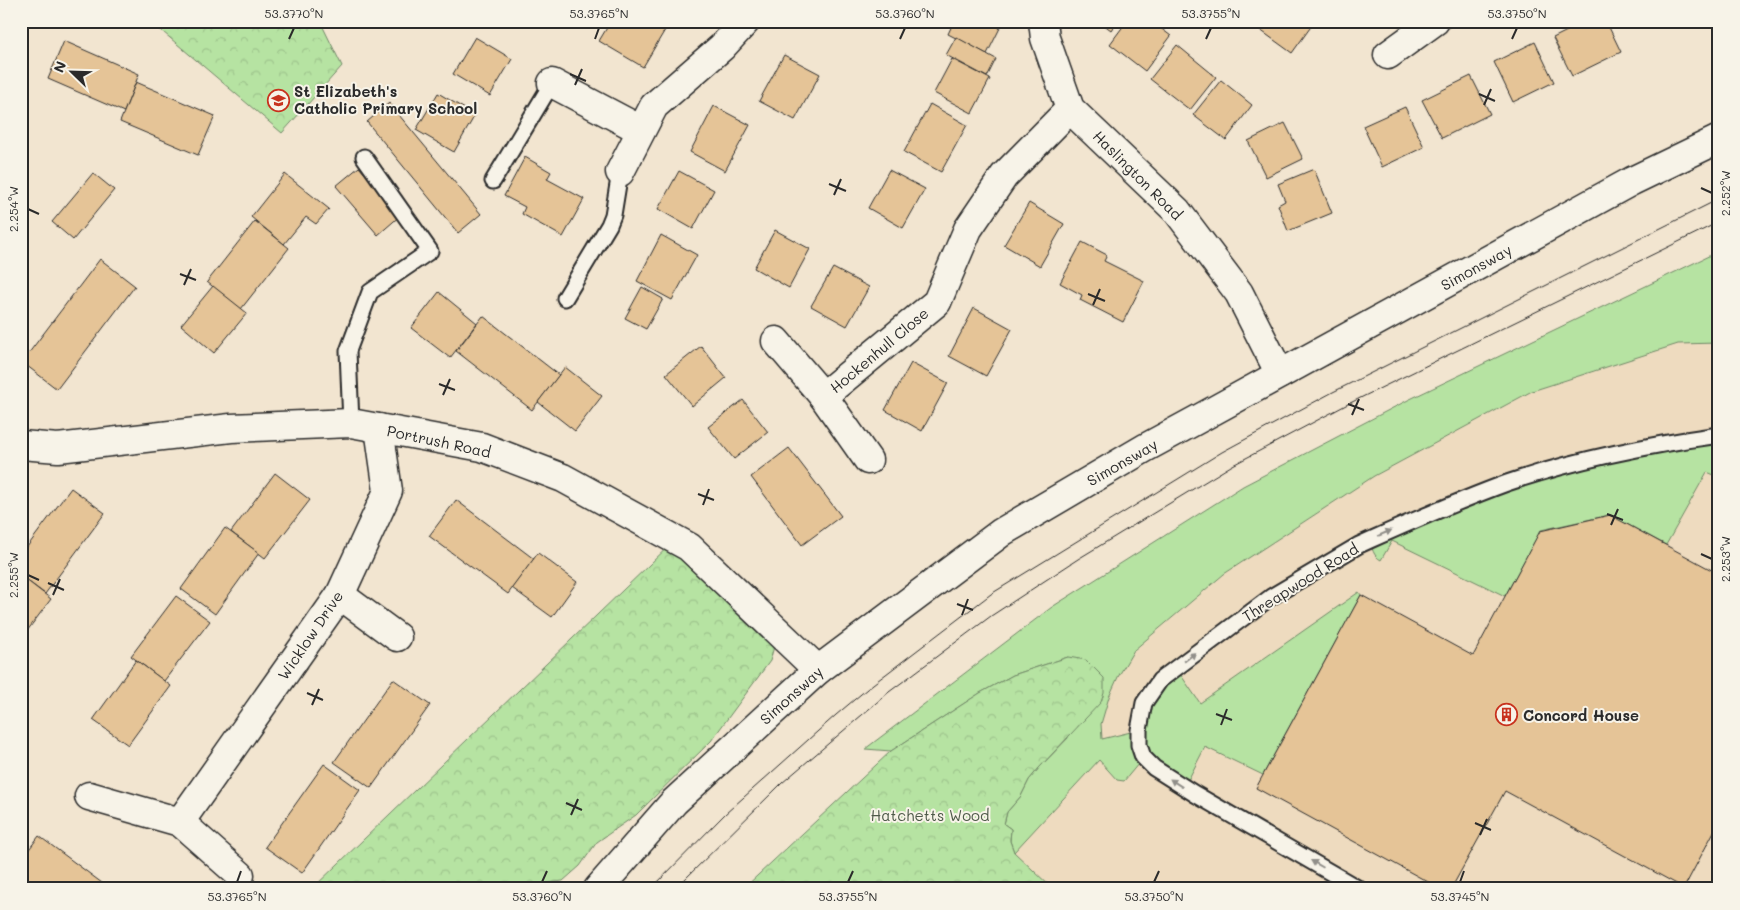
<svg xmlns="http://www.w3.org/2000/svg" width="1740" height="910" font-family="Mali,sans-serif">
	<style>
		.built { fill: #eedbbf }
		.green { fill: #b6e3a2; stroke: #708766 }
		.forest { fill: url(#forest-crowns); stroke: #708766 }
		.building { fill: #e5c497; stroke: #2b2b2b }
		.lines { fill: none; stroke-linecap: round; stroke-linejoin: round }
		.service-casing { stroke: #2b2b2b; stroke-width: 19 }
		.minor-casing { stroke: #2b2b2b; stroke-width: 31 }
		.tertiary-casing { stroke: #2b2b2b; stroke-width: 31 }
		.service { stroke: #f7f3e8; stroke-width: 15 }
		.minor { stroke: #f7f3e8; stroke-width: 28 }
		.tertiary { stroke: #f7f3e8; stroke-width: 28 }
		.tram { stroke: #2b2b2b; stroke-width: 1 }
		.oneway { fill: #918f8a }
		.ticks { fill: none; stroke: #2b2b2b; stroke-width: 2 }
		.labels { text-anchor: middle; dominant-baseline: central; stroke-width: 4; stroke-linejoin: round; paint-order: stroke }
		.poi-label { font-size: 15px; font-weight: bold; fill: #2b2b2b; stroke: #f7f3e8; text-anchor: start }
		.street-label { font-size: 15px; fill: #2b2b2b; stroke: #f7f3e8 }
		.park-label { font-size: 15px; fill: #4e5949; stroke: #f7f3e8 }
		.neatline { fill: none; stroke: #2b2b2b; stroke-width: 2 }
		.ticks-label { font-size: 12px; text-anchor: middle; fill: #2b2b2b }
	</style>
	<defs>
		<pattern id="forest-crowns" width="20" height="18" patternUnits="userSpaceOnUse" patternTransform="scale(1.25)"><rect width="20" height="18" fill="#b6e3a2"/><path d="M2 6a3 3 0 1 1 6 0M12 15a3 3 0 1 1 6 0" fill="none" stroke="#9dc38c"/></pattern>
	</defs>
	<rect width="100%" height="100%" fill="#f2e5d0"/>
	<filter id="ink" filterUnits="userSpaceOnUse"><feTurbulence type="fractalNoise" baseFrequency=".02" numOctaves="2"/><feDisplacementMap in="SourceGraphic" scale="10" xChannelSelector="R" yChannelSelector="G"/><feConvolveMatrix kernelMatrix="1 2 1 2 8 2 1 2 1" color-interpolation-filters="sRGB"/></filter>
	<g filter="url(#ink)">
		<polygon class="built" points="1719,343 1719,889 1026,889 955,820 1123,660 1224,574 1374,476 1532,391 1678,344"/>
		<g class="green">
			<polygon points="1719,251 1719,343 1678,344 1532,391 1374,476 1224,574 1134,650 1118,677 1109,697 1101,724 1102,739 1139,730 1141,716 1176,668 1200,703 1359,592 1361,595 1263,775 1205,747 1184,788 1144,757 1124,781 1117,780 1099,760 1014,852 1010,841 1011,829 1004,824 1007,812 1021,796 1029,780 1039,768 1068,738 1068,657 1013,675 980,693 891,751 865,749 1052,607 1243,486 1408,400"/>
			<path d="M1719 435V477L1707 472 1666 545 1610 515 1541 530 1505 596 1392 541 1381 560C1373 556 1372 548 1370 540L1507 484Z"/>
		</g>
		<g class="forest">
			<polygon points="150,21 320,21 342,66 282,133"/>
			<polygon points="675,540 778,632 770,661 711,741 636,815 597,842 580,866 563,881 518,887 516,889 312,889"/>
			<polygon points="1068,657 1086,660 1104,678 1104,693 1101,702 1039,768 1029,780 1021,796 1007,812 1004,824 1011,829 1010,841 1014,852 1053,889 743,889 891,751 980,693 1013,675"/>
		</g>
		<g class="building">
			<polygon points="570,21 581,21 578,26"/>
			<polygon points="611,21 649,21 665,30 643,67 599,41"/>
			<polygon points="860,21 873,21 869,27"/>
			<polygon points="954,21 988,21 1000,28 987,54 948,34"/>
			<polygon points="1099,21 1117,21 1111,30"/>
			<polygon points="1127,21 1151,21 1171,36 1145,71 1110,44"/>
			<polygon points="1260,21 1315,21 1292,53 1256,27"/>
			<polygon points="1587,21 1606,21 1621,52 1572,76 1553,38"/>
			<polygon points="475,37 512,59 490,96 453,74"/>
			<polygon points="956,37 996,59 987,77 946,55"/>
			<polygon points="64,41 139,74 124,112 48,79"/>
			<polygon points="1535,42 1554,82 1513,102 1494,62"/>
			<polygon points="1177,45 1216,77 1190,110 1150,79"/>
			<polygon points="784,55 820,74 795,120 759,101"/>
			<polygon points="952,59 990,79 972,113 934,93"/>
			<polygon points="1471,76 1490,114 1442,138 1422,100"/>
			<polygon points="1221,80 1252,105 1226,140 1193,115"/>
			<polygon points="136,82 215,116 198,155 120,122"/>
			<polygon points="438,93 475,115 454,152 416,130"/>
			<polygon points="389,103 481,214 458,233 367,122"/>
			<polygon points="930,104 967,125 941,172 904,152"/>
			<polygon points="714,106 750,125 725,171 690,152"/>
			<polygon points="1405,107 1424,147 1382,167 1363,126"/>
			<polygon points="1285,123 1303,159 1266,177 1248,141"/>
			<polygon points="525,157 551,172 547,179 584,199 563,237 522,214 525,207 504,196"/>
			<polygon points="359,167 401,215 378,235 336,186"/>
			<polygon points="1314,169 1332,213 1288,231 1278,205 1285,201 1278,184"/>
			<polygon points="889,170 925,189 903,228 868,208"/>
			<polygon points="679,171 714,190 693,229 658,209"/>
			<polygon points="93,173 114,190 73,240 52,222"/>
			<polygon points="285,174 329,209 316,224 306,217 284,244 251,217"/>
			<polygon points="1029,203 1064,224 1040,266 1004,245"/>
			<polygon points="255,221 289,248 241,309 207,282"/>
			<polygon points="775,230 810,249 789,288 754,268"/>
			<polygon points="661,235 697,255 672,300 637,281"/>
			<polygon points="1082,242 1107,255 1104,261 1144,281 1123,322 1080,300 1082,295 1060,283"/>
			<polygon points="100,259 135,286 57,389 22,362"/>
			<polygon points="833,268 869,287 847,326 811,306"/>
			<polygon points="213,286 247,313 214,353 181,325"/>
			<polygon points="642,287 663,299 646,329 625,318"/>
			<polygon points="439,292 477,323 450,358 411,328"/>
			<polygon points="974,308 1012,329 986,376 949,356"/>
			<polygon points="483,316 559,375 532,410 456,351"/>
			<polygon points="701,346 726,378 692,406 666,374"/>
			<polygon points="911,363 948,383 922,431 885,410"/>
			<polygon points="565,367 602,396 575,431 538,402"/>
			<polygon points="743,400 768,432 734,459 708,427"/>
			<polygon points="789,448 841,516 802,545 751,477"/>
			<polygon points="275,473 310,500 265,558 231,532"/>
			<polygon points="71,488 105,513 45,594 21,576 21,555"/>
			<polygon points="456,500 534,559 508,594 429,536"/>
			<polygon points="1610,515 1719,574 1719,822 1684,888 1505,791 1451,889 1441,889 1256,788 1361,595 1473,656 1540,531"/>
			<polygon points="225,528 259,553 215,614 181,589"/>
			<polygon points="538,553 577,582 552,617 512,588"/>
			<polygon points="21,576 51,599 21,639"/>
			<polygon points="176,596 210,621 164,681 131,656"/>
			<polygon points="136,660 171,686 128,745 93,720"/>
			<polygon points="393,679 430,705 371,788 334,762"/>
			<polygon points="324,764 360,790 302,873 265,847"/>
			<polygon points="39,836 110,889 31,889 21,881 21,860"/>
		</g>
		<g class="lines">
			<defs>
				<g id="service">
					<polyline points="493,181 552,83"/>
					<polyline points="565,298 609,225 613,215 620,172"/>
					<polyline points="351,423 348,351 370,292 430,251 364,157"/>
					<path d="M1359 889 1195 794 1154 768 1143 757 1139 745V730L1144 703 1160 680 1271 597 1359 545 1370 540C1415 520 1460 500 1507 483 1575 460 1648 445 1719 435"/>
				</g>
				<g id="minor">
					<polyline points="1043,21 1045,38 1070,109 1177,211 1239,293 1280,374"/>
					<polyline points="1388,55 1435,21"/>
					<polyline points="552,83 641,130"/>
					<polyline points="620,172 654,106 722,47 746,21"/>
					<polyline points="776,341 823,396 937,302 968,229 1004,176 1070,109"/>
					<polyline points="823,396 868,460"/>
					<polyline points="21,445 58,448 231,428 351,423 482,447 563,478 689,547 818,670"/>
					<polyline points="340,595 397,637"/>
					<polyline points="89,796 180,822 340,595 388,491 379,428"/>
					<polyline points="180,822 240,875"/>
				</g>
				<polyline id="tertiary" points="598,889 674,802 818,670 1002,532 1145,448 1202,417 1632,181 1719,139"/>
			</defs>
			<use href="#service" class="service-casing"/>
			<use href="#minor" class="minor-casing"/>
			<use href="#tertiary" class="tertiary-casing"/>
			<use href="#service" class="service"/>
			<use href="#minor" class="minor"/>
			<use href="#tertiary" class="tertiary"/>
			<g class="tram">
				<polyline points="651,889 725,814 836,715 873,684 991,594 1222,452 1333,392 1719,199"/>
				<polyline points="675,889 782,783 889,692 991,616 1078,559 1231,466 1346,405 1719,222"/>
			</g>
		</g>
		<defs><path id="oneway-solid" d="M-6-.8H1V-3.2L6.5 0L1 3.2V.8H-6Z" transform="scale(1.25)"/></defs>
		<g class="oneway">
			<use href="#oneway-solid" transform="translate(1385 533) rotate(-23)"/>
			<use href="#oneway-solid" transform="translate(1190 657) rotate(-38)"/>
			<use href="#oneway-solid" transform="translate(1176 783) rotate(-147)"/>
			<use href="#oneway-solid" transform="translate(1317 864) rotate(-150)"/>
		</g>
	</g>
	<path class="ticks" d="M289 39 294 28M595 39 599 28M900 39 905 28M1206 39 1211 28M1512 39 1517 28M570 74 586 81M575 85 582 69M1479 94 1495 101M1484 105 1491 89M829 184 846 191M1701 188 1712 193M834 195 841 179M28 209 39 214M180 274 196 280M184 285 191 269M1088 294 1105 301M1093 305 1100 289M439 384 455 390M443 395 450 379M1348 404 1364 410M1352 415 1359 399M698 494 714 500M703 505 709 489M1607 514 1623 520M1611 525 1618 509M1701 554 1712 559M28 575 39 580M48 583 64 590M53 595 60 579M957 604 973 610M962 615 968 599M307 693 323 700M312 705 319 689M1216 714 1232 720M1221 725 1227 709M566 803 582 810M571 815 578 799M1475 823 1491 830M1480 835 1487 819M237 882 241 871M542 882 547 871M848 882 853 871M1154 882 1159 871M1460 882 1464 871"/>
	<defs>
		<symbol id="school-ring" viewBox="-11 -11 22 22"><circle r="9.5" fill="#f7f3e8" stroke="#c8321e" stroke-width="1.5"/><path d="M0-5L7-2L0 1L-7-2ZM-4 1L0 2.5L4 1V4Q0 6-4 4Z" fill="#c8321e"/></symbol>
		<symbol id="building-ring" viewBox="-11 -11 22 22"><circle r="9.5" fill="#f7f3e8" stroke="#c8321e" stroke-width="1.5"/><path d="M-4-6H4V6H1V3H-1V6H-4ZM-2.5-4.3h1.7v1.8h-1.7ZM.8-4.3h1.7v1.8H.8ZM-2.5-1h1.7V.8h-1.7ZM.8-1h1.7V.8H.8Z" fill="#c8321e"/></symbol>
	</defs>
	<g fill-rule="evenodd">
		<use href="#school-ring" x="266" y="88" width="25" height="25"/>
		<use href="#building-ring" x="1494" y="702" width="25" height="25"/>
	</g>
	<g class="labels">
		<g class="poi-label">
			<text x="294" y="91">St Elizabeth's<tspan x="294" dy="17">Catholic Primary School</tspan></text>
			<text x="1523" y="715">Concord House</text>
		</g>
		<g class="street-label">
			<text transform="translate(1138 175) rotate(45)">Haslington Road</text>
			<text transform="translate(1476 267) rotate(-29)">Simonsway</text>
			<text transform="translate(879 350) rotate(-40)">Hockenhull Close</text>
			<text transform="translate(439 441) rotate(12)">Portrush Road</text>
			<text transform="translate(1122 462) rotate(-30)">Simonsway</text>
			<text transform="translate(1300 582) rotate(-32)">Threapwood Road</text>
			<text transform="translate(310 635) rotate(-56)">Wicklow Drive</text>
			<text transform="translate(791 695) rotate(-42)">Simonsway</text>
		</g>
		<g class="park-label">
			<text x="930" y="815">Hatchetts Wood</text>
		</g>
	</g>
	<rect width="1740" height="910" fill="none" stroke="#f7f3e8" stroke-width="55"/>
	<g transform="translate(72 72) rotate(293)" stroke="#f7f3e8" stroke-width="4" paint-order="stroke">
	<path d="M0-4L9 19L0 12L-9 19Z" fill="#2b2b2b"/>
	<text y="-8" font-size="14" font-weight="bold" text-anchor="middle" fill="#2b2b2b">N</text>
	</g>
	<rect x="28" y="28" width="1684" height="854" class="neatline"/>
	<g class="ticks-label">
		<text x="294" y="18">53.3770°N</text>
		<text x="599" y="18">53.3765°N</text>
		<text x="905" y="18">53.3760°N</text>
		<text x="1211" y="18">53.3755°N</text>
		<text x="1517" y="18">53.3750°N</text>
		<text transform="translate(1726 193) rotate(-90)" y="4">2.252°W</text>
		<text transform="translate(14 209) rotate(-90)" y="4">2.254°W</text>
		<text transform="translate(1726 559) rotate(-90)" y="4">2.253°W</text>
		<text transform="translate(14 575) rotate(-90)" y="4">2.255°W</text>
		<text x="237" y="901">53.3765°N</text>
		<text x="542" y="901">53.3760°N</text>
		<text x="848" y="901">53.3755°N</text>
		<text x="1154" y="901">53.3750°N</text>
		<text x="1460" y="901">53.3745°N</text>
	</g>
</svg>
